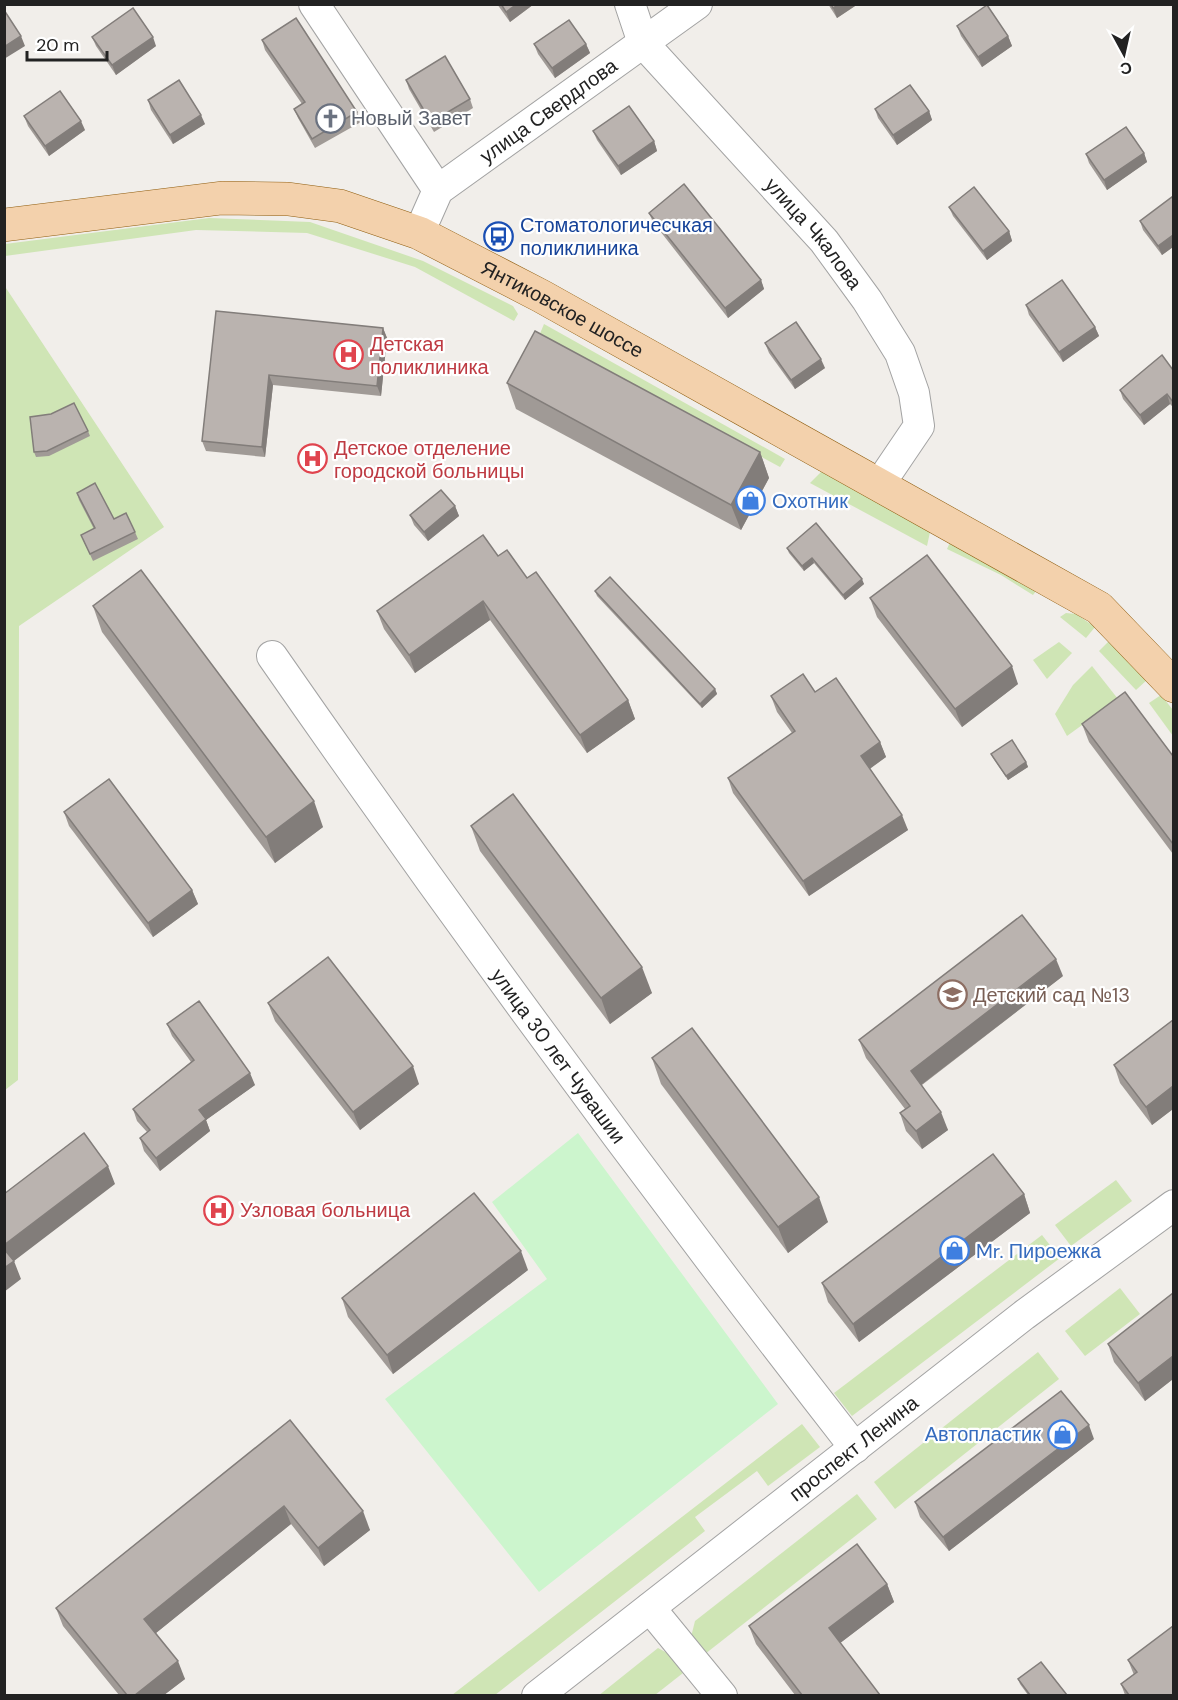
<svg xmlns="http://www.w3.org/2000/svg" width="1178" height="1700" font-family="'DM Sans',sans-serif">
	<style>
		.grass { fill: #cfe5b5 }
		.park { fill: #ccf5cd }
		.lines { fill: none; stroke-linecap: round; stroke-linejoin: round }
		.minor-casing { stroke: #a3a3a3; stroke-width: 32 }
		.major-casing { stroke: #905e10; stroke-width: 34 }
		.minor { stroke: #fff; stroke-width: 30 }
		.major { stroke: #f3d1ac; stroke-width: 33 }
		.wall { fill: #a09a96 }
		.shaded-wall { fill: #827d7a }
		.building { fill: #bab3af; stroke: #827d7a; stroke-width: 1.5 }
		.labels { text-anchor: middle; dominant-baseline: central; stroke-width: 4.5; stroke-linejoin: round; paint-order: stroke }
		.street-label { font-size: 20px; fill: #222; stroke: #fff }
		.worship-label { font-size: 20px; fill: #5b616d; stroke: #fff; text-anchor: start }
		.transit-label { font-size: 20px; fill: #164399; stroke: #fff; text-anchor: start }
		.health-label { font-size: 20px; fill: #be3a42; stroke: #fff; text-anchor: start }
		.shop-label { font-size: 20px; fill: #366cbe; stroke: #fff; text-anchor: start }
		.education-label { font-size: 20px; fill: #785e54; stroke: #fff; text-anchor: start }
	</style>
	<rect width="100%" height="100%" fill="#f1eeea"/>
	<g class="grass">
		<polygon points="209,218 310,222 423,261 513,306 518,314 514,321 415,267 307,233 196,230 5,256 5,244"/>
		<polygon points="4,285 164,527 19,626 18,1080 5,1090"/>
		<polygon points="544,324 785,459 780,467 539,336"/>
		<polygon points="824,469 930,532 927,546 810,483"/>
		<polygon points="951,540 1036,591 1033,595 1001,575 947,549"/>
		<polygon points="1066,613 1076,614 1095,627 1086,638 1060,617"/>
		<polygon points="1111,639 1148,679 1136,690 1099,651"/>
		<polygon points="1059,642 1072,653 1047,679 1033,660"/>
		<polygon points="1092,666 1118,699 1067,736 1055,714 1073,685"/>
		<polygon points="1161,695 1173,710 1173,736 1149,703"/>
		<polygon points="1116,1180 1132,1201 1071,1246 1055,1225"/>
		<polygon points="1042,1235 1060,1258 852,1416 834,1393"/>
		<polygon points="1120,1288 1140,1314 1085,1356 1065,1331"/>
		<polygon points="1038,1352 1059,1379 895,1509 874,1482"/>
		<polygon points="802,1424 820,1447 768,1486 757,1471 695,1517 705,1531 495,1695 452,1695"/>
		<polygon points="857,1494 877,1519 705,1654 691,1637 695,1621"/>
		<polygon points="658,1648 669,1654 683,1673 655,1695 598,1696"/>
	</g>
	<polygon class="park" points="578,1133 778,1404 539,1592 385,1399 547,1279 492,1202"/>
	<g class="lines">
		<defs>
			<g id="minor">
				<polyline points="314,4 438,190"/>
				<path id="s1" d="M630 4 643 43 824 241 867 300 900 353 914 393 919 426 879 485"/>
				<path id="s2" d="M419 233 438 190 697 4"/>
				<path id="s3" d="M272 656C459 925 653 1189 855 1448"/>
				<polyline points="650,1608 722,1696"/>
				<path id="s4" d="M537 1696 1024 1315 1174 1205"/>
			</g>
			<g id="major">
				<path id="s5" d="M4 225 222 198 288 199 340 206 419 233 541 296 1099 608 1174 686"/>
			</g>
		</defs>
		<use href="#minor" class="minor-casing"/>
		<use href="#major" class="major-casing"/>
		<use href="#minor" class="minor"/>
		<use href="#major" class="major"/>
	</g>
	<g class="wall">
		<polygon points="497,4 534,4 510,22"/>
		<polygon points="828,4 858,4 837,18"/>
		<polygon points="957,26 1008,36 1012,46 982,67 961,36"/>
		<polygon points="92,37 156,46 116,75 96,46"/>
		<polygon points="262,40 357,112 361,122 315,148 298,118 294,109 302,104 265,50"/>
		<polygon points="534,44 586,44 590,53 555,78 538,54"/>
		<polygon points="406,80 470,99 473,108 434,132 409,89"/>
		<polygon points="148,100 205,124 173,144 151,110"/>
		<polygon points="875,109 929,111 932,120 897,145 878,118"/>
		<polygon points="24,116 85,130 49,156 28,126"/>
		<polygon points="593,131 654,141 657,151 621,175 597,140"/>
		<polygon points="1144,153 1147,162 1107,190 1089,163 1086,154"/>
		<polygon points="1173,199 1173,247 1162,255 1143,230 1140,221"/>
		<polygon points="949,207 1009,231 1012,241 987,260 953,216"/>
		<polygon points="649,213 761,280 764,289 728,318 653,222"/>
		<polygon points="1026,305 1095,327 1099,336 1063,362 1029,315"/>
		<polygon points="216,311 383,328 387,338 381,396 273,385 265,457 206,451 202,441"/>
		<polygon points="765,343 825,368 795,389 769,353"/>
		<polygon points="1173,370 1173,407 1170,404 1144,425 1123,399 1120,390"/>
		<polygon points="507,383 760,452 769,478 741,530 516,409"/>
		<polygon points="88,431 90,436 49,456 36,457 34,452"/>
		<polygon points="77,493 114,519 135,532 138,539 93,561 81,535 94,529 79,500"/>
		<polygon points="455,506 459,516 428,541 414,525 410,515"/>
		<polygon points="816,523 864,584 845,600 814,563 804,571 789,553 787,548"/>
		<polygon points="498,556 527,578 628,700 635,719 587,753 490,620 415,673 384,629 377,611"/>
		<polygon points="595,591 715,689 717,694 702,708 597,596"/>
		<polygon points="870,598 1018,684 962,727 877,617"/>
		<polygon points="93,606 323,827 275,863 102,632"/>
		<polygon points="815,692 880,742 886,757 870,768 908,830 809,896 733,793 728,778 792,733 777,712 771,696"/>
		<polygon points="1082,724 1173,756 1173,854 1089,742"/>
		<polygon points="991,754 1026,762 1028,767 1008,780 993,758"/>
		<polygon points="64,812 192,890 198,904 153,937 69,826"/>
		<polygon points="471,826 652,993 610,1024 480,851"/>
		<polygon points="1063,976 922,1085 948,1130 922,1149 906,1131 900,1113 905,1109 866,1058 859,1040"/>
		<polygon points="268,1003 419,1084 360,1130 275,1021"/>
		<polygon points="1173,1020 1173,1109 1152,1125 1120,1083 1114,1065"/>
		<polygon points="167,1024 255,1085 206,1120 210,1131 160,1171 144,1151 140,1138 147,1132 137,1121 133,1109 191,1062 172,1036"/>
		<polygon points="652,1058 828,1222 788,1253 661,1084"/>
		<polygon points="1024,1194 1030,1213 859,1342 828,1302 822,1283"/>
		<polygon points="528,1270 393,1374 348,1317 342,1298"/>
		<polygon points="1173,1293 1173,1379 1145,1401 1114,1362 1108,1344"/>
		<polygon points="290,1420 370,1530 324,1566 291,1524 156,1633 185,1679 164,1695 119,1695 63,1626 56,1608"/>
		<polygon points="1094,1439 949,1551 920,1517 915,1502"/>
		<polygon points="887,1584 894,1602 840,1643 880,1695 795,1695 756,1644 749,1626"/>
		<polygon points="1128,1660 1173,1695 1125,1695 1121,1684 1134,1675"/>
		<polygon points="1018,1679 1067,1695 1028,1695 1020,1684"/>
	</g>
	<g class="shaded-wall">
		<polygon points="517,4 534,4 510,22 506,12"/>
		<polygon points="839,4 858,4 837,18 833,8"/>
		<polygon points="21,36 25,46 4,59 4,47"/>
		<polygon points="1008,36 1012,46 982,67 978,57"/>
		<polygon points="153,37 156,46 116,75 112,65"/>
		<polygon points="586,44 590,53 555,78 552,68"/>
		<polygon points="929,111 932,120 897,145 893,135"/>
		<polygon points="201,115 205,124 173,144 170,135"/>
		<polygon points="81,121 85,130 49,156 45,146"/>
		<polygon points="654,141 657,151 621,175 618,166"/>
		<polygon points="1144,153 1147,162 1107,190 1104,180"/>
		<polygon points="1009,231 1012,241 987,260 983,251"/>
		<polygon points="1173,235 1173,247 1162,255 1158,246"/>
		<polygon points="761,280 764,289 728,318 725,308"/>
		<polygon points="1095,327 1099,336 1063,362 1059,352"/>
		<polygon points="383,328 387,338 381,396 377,386"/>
		<polygon points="821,359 825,368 795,389 791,380"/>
		<polygon points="269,375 273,385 265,457 262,447"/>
		<polygon points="1167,394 1170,404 1144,425 1140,415"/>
		<polygon points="760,452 769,478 741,530 731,505"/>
		<polygon points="455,506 459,516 428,541 424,532"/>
		<polygon points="812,558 814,563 804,571 802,566"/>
		<polygon points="862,579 864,584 845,600 843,595"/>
		<polygon points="483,601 490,620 415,673 409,655"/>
		<polygon points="1012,666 1018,684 962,727 955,709"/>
		<polygon points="715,689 717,694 702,708 700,704"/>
		<polygon points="628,700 635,719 587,753 580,735"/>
		<polygon points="880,742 886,757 867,771 861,756"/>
		<polygon points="1026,762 1028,767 1008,780 1006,776"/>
		<polygon points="314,801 323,827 275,863 266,837"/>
		<polygon points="902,815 908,830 809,896 803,881"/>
		<polygon points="192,890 198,904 153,937 148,923"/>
		<polygon points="1056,959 1063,976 917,1088 911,1071"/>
		<polygon points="642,967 652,993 610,1024 601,998"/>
		<polygon points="413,1066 419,1084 360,1130 353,1112"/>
		<polygon points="250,1073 255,1085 206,1120 210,1131 160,1171 156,1158 199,1110"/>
		<polygon points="1173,1086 1173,1109 1152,1125 1146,1107"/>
		<polygon points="941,1112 948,1130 922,1149 916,1131"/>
		<polygon points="108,1166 115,1184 14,1261 21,1279 4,1292 4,1245"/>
		<polygon points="1024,1194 1030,1213 859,1342 853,1324"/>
		<polygon points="819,1197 828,1222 788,1253 778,1227"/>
		<polygon points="521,1251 528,1270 393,1374 387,1355"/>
		<polygon points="1173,1356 1173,1379 1145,1401 1138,1383"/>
		<polygon points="1089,1425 1094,1439 949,1551 943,1537"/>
		<polygon points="284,1506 291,1524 151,1637 144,1619"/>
		<polygon points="363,1511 370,1530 324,1566 318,1548"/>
		<polygon points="887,1584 894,1602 835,1647 829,1628"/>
		<polygon points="178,1661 185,1679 164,1695 135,1695"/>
	</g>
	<g class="building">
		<polygon points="501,4 517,4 506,12"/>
		<polygon points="831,4 839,4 833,8"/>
		<polygon points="987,5 1008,36 978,57 957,26"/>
		<polygon points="133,8 153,37 112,65 92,37"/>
		<polygon points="4,10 21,36 4,47"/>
		<polygon points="296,18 357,112 312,139 294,109 305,102 262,40"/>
		<polygon points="569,20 586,44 552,68 534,44"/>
		<polygon points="445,56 470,99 431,122 406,80"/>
		<polygon points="179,80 201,115 170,135 148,100"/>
		<polygon points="910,85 929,111 893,135 875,109"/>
		<polygon points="60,91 81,121 45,146 24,116"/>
		<polygon points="629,106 654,141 618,166 593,131"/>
		<polygon points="1126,127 1144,153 1104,180 1086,154"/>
		<polygon points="684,184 761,280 725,308 649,213"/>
		<polygon points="974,187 1009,231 983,251 949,207"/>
		<polygon points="1172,197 1173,199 1173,235 1158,246 1140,221"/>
		<polygon points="1062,280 1095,327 1059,352 1026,305"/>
		<polygon points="216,311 383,328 377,386 269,375 262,447 202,441"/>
		<polygon points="796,322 821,359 791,380 765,343"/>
		<polygon points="535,331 760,452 731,505 507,383"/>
		<polygon points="1162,355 1173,370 1173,402 1167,394 1140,415 1120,390"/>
		<polygon points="74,403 88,431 47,451 34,452 30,417 51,414"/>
		<polygon points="95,483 114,519 126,513 135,532 90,554 81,535 95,528 77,493"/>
		<polygon points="441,490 455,506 424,532 410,515"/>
		<polygon points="816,523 862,579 843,595 812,558 802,566 787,548"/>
		<polygon points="483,535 498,556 507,550 527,578 536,572 628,700 580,735 483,601 409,655 377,611"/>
		<polygon points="927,555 1012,666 955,709 870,598"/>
		<polygon points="141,570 314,801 266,837 93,606"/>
		<polygon points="610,577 715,689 700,704 595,591"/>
		<polygon points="803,674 815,692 836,678 880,742 861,756 902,815 803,881 728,778 795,731 771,696"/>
		<polygon points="1125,692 1173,756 1173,844 1082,724"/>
		<polygon points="1012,740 1026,762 1006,776 991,754"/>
		<polygon points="109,779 192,890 148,923 64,812"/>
		<polygon points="513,794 642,967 601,998 471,826"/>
		<polygon points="1022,915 1056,959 911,1071 941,1112 916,1131 900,1113 910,1106 859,1040"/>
		<polygon points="328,957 413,1066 353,1112 268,1003"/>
		<polygon points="199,1001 250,1073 199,1110 206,1119 156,1158 140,1138 150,1130 133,1109 194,1060 167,1024"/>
		<polygon points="1173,1020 1173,1086 1146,1107 1114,1065"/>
		<polygon points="692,1028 819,1197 778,1227 652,1058"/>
		<polygon points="84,1133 108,1166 4,1245 4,1194"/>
		<polygon points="993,1154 1024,1194 853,1324 822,1283"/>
		<polygon points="474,1193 521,1251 387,1355 342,1298"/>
		<polygon points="4,1249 14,1261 4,1268"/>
		<polygon points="1173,1293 1173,1356 1138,1383 1108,1344"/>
		<polygon points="1061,1391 1089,1425 943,1537 915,1502"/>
		<polygon points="290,1420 363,1511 318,1548 284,1506 144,1619 178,1661 135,1695 127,1695 56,1608"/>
		<polygon points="857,1544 887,1584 829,1628 880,1695 802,1695 749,1626"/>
		<polygon points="1173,1626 1173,1695 1129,1695 1121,1684 1137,1672 1128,1660"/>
		<polygon points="1041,1662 1067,1695 1030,1695 1018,1679"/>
	</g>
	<defs>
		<symbol id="church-ring" viewBox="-11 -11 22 22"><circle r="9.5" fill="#fff" stroke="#6b7280" stroke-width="1.5"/><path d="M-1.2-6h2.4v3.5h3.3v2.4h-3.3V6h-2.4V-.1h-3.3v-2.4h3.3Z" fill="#6b7280"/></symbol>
		<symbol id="bus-ring" viewBox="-11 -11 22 22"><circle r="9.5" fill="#fff" stroke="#1a4fb4" stroke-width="1.5"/><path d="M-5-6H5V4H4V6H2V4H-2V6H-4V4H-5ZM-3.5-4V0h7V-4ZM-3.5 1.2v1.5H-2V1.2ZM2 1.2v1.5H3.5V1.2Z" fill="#1a4fb4"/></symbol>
		<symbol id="hospital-ring" viewBox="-11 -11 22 22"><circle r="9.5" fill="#fff" stroke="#e0444e" stroke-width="1.5"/><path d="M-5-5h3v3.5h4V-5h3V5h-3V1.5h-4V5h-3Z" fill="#e0444e"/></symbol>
		<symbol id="shop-ring" viewBox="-11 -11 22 22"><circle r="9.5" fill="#fff" stroke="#3f7fe0" stroke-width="1.5"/><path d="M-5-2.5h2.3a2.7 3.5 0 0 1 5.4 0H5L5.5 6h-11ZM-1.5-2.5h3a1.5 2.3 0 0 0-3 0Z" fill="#3f7fe0"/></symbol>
		<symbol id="school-ring" viewBox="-11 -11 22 22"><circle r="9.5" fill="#fff" stroke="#8d6e63" stroke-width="1.5"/><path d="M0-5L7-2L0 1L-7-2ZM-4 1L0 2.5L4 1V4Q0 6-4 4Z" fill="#8d6e63"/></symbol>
	</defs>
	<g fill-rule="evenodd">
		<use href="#church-ring" x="314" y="102" width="33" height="33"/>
		<use href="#bus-ring" x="482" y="220" width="33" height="33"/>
		<use href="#hospital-ring" x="332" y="338" width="33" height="33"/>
		<use href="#hospital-ring" x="296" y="442" width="33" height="33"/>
		<use href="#shop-ring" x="734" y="484" width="33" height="33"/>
		<use href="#school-ring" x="936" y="978" width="33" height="33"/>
		<use href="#hospital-ring" x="202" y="1194" width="33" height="33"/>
		<use href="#shop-ring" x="938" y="1234" width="33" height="33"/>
		<use href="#shop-ring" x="1046" y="1418" width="33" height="33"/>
	</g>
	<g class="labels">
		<g class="street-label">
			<text stroke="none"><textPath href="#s2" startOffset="183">улица Свердлова</textPath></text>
			<text stroke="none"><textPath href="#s1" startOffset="297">улица Чкалова</textPath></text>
			<text stroke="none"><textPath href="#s5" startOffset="584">Янтиковское шоссе</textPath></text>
			<text stroke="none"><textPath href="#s3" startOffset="492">улица 30 лет Чувашии</textPath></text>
			<text stroke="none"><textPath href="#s4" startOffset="402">проспект Ленина</textPath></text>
		</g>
		<g class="worship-label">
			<text x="351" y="118">Новый Завет</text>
		</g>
		<g class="transit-label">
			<text x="520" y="225">Стоматологичесчкая<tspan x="520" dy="23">поликлиника</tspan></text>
		</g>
		<g class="health-label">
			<text x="370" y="344">Детская<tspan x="370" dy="23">поликлиника</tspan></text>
			<text x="334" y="448">Детское отделение<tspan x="334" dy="23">городской больницы</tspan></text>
			<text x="240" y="1210">Узловая больница</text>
		</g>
		<g class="shop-label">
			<text x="772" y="501">Охотник</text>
			<text x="976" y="1251">Mr. Пироежка</text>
			<text x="1041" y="1434" text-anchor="end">Автопластик</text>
		</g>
		<g class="education-label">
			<text x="973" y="995">Детский сад №13</text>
		</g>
	</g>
	<rect width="1178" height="1700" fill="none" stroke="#222222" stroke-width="12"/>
	<g transform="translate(1124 54) rotate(172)" stroke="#ffffff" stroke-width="4.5" paint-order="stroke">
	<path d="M0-4.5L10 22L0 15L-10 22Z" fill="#222222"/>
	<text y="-9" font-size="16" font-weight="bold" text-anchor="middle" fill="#222222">С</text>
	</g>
	<path d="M27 51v9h80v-9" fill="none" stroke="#222222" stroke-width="3"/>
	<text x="36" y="51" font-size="18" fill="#222222" stroke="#ffffff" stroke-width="4.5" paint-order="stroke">20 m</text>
</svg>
